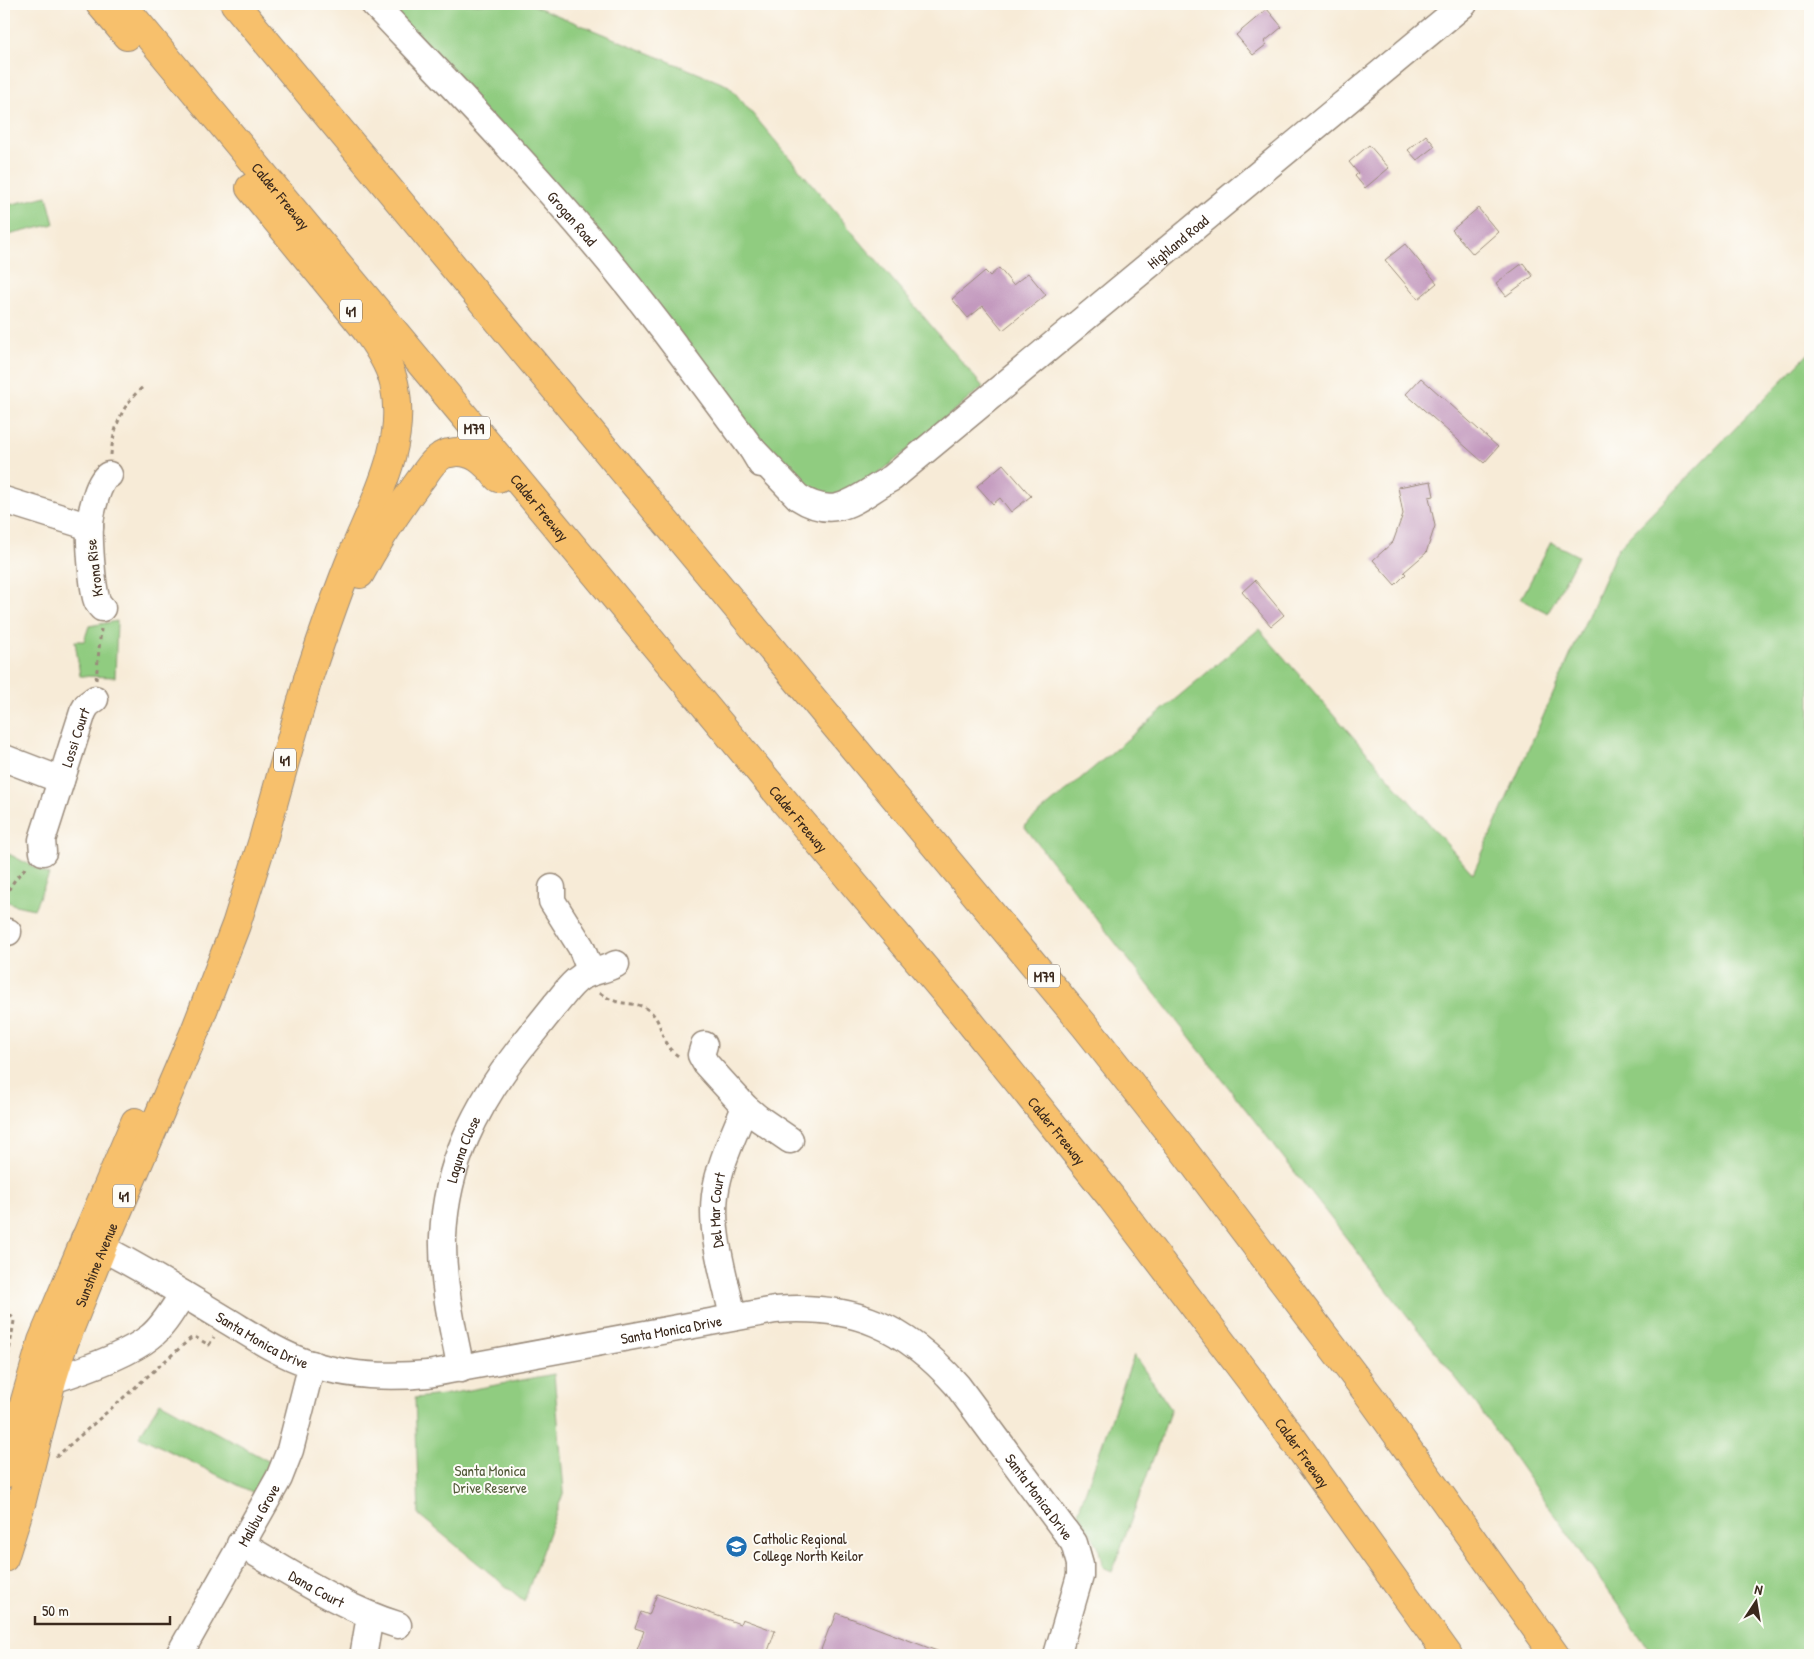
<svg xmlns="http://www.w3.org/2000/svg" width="1814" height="1659" font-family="'Patrick Hand',sans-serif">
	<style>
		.green { fill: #90cc80; stroke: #667b4f }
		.building { fill: #c399be }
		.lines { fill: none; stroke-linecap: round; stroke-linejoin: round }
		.minor-casing { stroke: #998a7a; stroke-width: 29 }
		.major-casing { stroke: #998a7a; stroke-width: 30 }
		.highway-casing { stroke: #998a7a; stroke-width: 30 }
		.path { stroke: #998a7a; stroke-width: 3; stroke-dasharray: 4 4; stroke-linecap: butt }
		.minor { stroke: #fff; stroke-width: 26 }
		.major { stroke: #f7c06c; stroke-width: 28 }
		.highway { stroke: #f7c06c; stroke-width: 28 }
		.labels { text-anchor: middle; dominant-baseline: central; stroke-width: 4; stroke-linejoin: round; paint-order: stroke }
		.shield { fill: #fdfcf7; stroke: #75695f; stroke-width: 1 }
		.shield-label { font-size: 14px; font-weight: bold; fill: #3b2a1e }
		.street-label { font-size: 15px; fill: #3b2a1e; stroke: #fdfcf7 }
		.park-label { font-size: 15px; fill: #545b3b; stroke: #fdfcf7 }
		.poi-label { font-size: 15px; fill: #3b2a1e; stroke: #fdfcf7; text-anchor: start }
	</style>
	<rect width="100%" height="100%" fill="#fdfcf7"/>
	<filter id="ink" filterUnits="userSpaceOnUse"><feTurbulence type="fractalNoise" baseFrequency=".02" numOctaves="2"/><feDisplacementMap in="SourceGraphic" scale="10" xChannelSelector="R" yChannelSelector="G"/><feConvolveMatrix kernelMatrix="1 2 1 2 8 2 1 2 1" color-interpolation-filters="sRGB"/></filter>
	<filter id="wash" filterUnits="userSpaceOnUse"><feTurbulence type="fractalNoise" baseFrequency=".0096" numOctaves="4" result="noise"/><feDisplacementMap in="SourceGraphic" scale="20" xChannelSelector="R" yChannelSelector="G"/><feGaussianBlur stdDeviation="1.12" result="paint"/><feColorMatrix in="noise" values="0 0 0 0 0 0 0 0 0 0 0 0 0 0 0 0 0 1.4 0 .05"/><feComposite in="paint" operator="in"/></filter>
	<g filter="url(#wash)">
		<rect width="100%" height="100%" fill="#f7ebd7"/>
		<g class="green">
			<polygon points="389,4 530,4 729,86 983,387 852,496 804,496"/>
			<polygon points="47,196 54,224 4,236 4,206"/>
			<polygon points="1810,352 1810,1655 1653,1655 1477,1405 1024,826 1259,629 1473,874 1618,548"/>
			<polygon points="1551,542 1578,556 1548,613 1521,599"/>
			<polygon points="117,621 115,677 80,676 75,641 84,641 89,626"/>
			<polygon points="9,854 49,875 34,909 15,905 4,900 4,871"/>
			<polygon points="1134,1355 1171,1409 1112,1572 1103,1568 1098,1546 1078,1512"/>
			<polygon points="554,1374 564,1491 524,1601 419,1515 415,1398 443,1395"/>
			<polygon points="160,1402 270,1462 254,1493 139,1436"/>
		</g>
		<g id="blocks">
			<g class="building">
				<polygon points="1267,9 1282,27 1264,42 1266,45 1253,55 1236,35"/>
				<polygon points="1426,135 1435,146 1417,160 1408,150"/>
				<polygon points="1369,145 1389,168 1365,188 1355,176 1358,173 1349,162"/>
				<polygon points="1478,208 1498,232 1473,254 1452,230"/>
				<polygon points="1405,244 1437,283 1418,299 1385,260"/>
				<polygon points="1523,263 1533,276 1506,296 1496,283"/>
				<polygon points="999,268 1013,285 1028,273 1046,295 1003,330 983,306 968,318 952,299 985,271 990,276"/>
				<polygon points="1421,378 1498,447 1484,463 1406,394"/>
				<polygon points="1003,464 1031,496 1011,512 1000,498 993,504 977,486"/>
				<polygon points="1431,481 1434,496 1429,497 1435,526 1426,553 1404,572 1406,574 1395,585 1373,560 1393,542 1403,514 1398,487"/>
				<polygon points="1255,580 1284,615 1271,626 1242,592"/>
				<polygon points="657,1594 740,1624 742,1619 775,1631 767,1654 754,1655 652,1655 637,1650 644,1631 635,1628 641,1612 649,1615"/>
				<polygon points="837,1613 945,1654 945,1655 819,1655 830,1626 832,1626"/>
			</g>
		</g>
	</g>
	<g filter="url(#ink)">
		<use href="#blocks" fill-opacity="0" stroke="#998a7a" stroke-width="1"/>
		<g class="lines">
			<defs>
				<g id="minor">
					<path id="s1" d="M374 4C450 84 527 163 597 247 652 312 701 381 752 449L761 464"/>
					<path id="s2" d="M752 449 798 497C838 523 858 496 892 478L1464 4"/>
					<polyline points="4,500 90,527"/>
					<path d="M102 608C99 605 97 602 96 598 92 583 89 540 90 524 91 513 98 479 109 475"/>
					<polyline points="4,758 61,780"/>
					<path id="s3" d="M43 852 42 840 83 712 87 705 95 699"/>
					<polyline points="552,888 552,901 581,947 591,972"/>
					<polyline points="4,933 8,932"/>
					<polyline points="704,1045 701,1055 706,1064 745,1107 758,1118 790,1140"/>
					<path id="s4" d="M84 1239C132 1262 178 1291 223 1318 250 1334 277 1353 307 1363 346 1376 387 1378 428 1374L775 1310C853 1304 905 1326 957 1385L1074 1543 1080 1564V1576L1057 1655"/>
					<path id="s5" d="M733 1317C725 1278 710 1234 715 1195 719 1164 734 1135 745 1107"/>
					<path id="s6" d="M461 1369C452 1326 442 1281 443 1237 446 1164 476 1106 519 1050 531 1035 543 1020 555 1005 563 996 570 984 581 977 592 971 605 970 616 964"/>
					<path d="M52 1380C81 1371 126 1356 150 1337 164 1326 173 1309 183 1294"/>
					<path id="s7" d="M240 1544C291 1573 342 1608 398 1625"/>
					<polyline points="364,1651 370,1616"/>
					<path id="s8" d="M179 1655 279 1478 290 1450 312 1364"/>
				</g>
				<g id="major">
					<polyline points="4,1474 42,1341 135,1122"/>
					<path id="s9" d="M4 1558 21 1504 52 1380 62 1348 102 1248 195 1031 236 925 263 840 308 679"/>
				</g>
				<g id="highway">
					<polyline points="100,4 127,36"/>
					<path id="s10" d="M122 4 795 814 965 1016 1111 1197 1255 1386 1448 1655"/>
					<polyline points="235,4 1085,1026 1184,1151 1369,1395 1555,1655"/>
					<path d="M250 188 366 330C377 346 389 363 394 383 408 443 375 500 353 554 336 595 322 637 308 679"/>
					<path d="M360 574C377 542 398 510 420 480 426 473 431 462 440 457 442 455 447 453 450 453 472 448 486 463 498 478"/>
				</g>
			</defs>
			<use href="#minor" class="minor-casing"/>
			<use href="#major" class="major-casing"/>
			<use href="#highway" class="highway-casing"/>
			<g class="path">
				<path d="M111 455C113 429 122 404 143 387"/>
				<polyline points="96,680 101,629"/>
				<polyline points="4,897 16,878 27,866"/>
				<path d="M600 993C605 997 611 1000 618 1002 630 1005 640 1002 651 1012 666 1027 657 1043 680 1057"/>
				<polyline points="4,1309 13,1318 14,1321 4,1383"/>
				<polyline points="56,1457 190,1339 195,1337 209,1345 214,1337"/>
			</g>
			<use href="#minor" class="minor"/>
			<use href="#major" class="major"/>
			<use href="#highway" class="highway"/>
		</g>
	</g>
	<defs>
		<symbol id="school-disc" viewBox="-11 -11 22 22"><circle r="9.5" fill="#1f6fb2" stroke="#fdfcf7"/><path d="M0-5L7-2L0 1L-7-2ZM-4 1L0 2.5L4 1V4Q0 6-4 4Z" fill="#fff"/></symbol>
	</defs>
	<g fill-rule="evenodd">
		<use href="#school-disc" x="724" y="1534" width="25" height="25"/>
	</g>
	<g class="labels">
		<g class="shield">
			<rect x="340" y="299.5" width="22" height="23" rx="4"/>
			<rect x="458" y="416.5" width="32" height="23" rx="4"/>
			<rect x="274" y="748.5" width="22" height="23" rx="4"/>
			<rect x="1028" y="964.5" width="32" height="23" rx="4"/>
			<rect x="113" y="1184.5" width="22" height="23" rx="4"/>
		</g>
		<g class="shield-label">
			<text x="351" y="311">41</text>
			<text x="474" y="428">M79</text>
			<text x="285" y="760">41</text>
			<text x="1044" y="976">M79</text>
			<text x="124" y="1196">41</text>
		</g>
		<g class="street-label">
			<text stroke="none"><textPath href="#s10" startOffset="249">Calder Freeway</textPath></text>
			<text stroke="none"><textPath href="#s1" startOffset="292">Grogan Road</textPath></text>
			<text stroke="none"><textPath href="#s2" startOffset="541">Highland Road</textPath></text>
			<text stroke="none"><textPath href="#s10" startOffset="654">Calder Freeway</textPath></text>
			<text transform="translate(94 568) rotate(-97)">Krona Rise</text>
			<text stroke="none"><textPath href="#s3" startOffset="120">Lossi Court</textPath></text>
			<text stroke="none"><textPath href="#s10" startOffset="1059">Calder Freeway</textPath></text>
			<text stroke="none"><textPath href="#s10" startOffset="1464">Calder Freeway</textPath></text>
			<text stroke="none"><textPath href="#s6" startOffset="224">Laguna Close</textPath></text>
			<text stroke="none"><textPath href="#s5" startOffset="109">Del Mar Court</textPath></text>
			<text stroke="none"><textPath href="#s9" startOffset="308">Sunshine Avenue</textPath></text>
			<text stroke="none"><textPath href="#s4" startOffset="625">Santa Monica Drive</textPath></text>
			<text stroke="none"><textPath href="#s4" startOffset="205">Santa Monica Drive</textPath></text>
			<text stroke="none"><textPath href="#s10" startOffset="1869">Calder Freeway</textPath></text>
			<text stroke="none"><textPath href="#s4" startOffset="1075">Santa Monica Drive</textPath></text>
			<text stroke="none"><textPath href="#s8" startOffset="161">Malibu Grove</textPath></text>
			<text stroke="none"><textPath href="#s7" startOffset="89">Dana Court</textPath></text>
		</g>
		<g class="park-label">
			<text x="490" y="1470">Santa Monica<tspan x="490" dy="17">Drive Reserve</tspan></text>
		</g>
		<g class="poi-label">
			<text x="753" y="1538">Catholic Regional<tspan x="753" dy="17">College North Keilor</tspan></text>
		</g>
	</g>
	<rect width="1814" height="1659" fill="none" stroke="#fdfcf7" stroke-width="20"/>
	<g transform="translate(1756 1602) rotate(12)" stroke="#fdfcf7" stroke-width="4" paint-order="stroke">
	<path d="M0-4L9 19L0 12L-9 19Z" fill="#3b2a1e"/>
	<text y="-8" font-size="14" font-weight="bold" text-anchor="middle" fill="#3b2a1e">N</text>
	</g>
	<path d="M35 1616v8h135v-8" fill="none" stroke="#3b2a1e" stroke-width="2.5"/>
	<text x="42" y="1616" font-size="15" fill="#3b2a1e" stroke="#fdfcf7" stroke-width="4" paint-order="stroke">50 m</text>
</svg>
